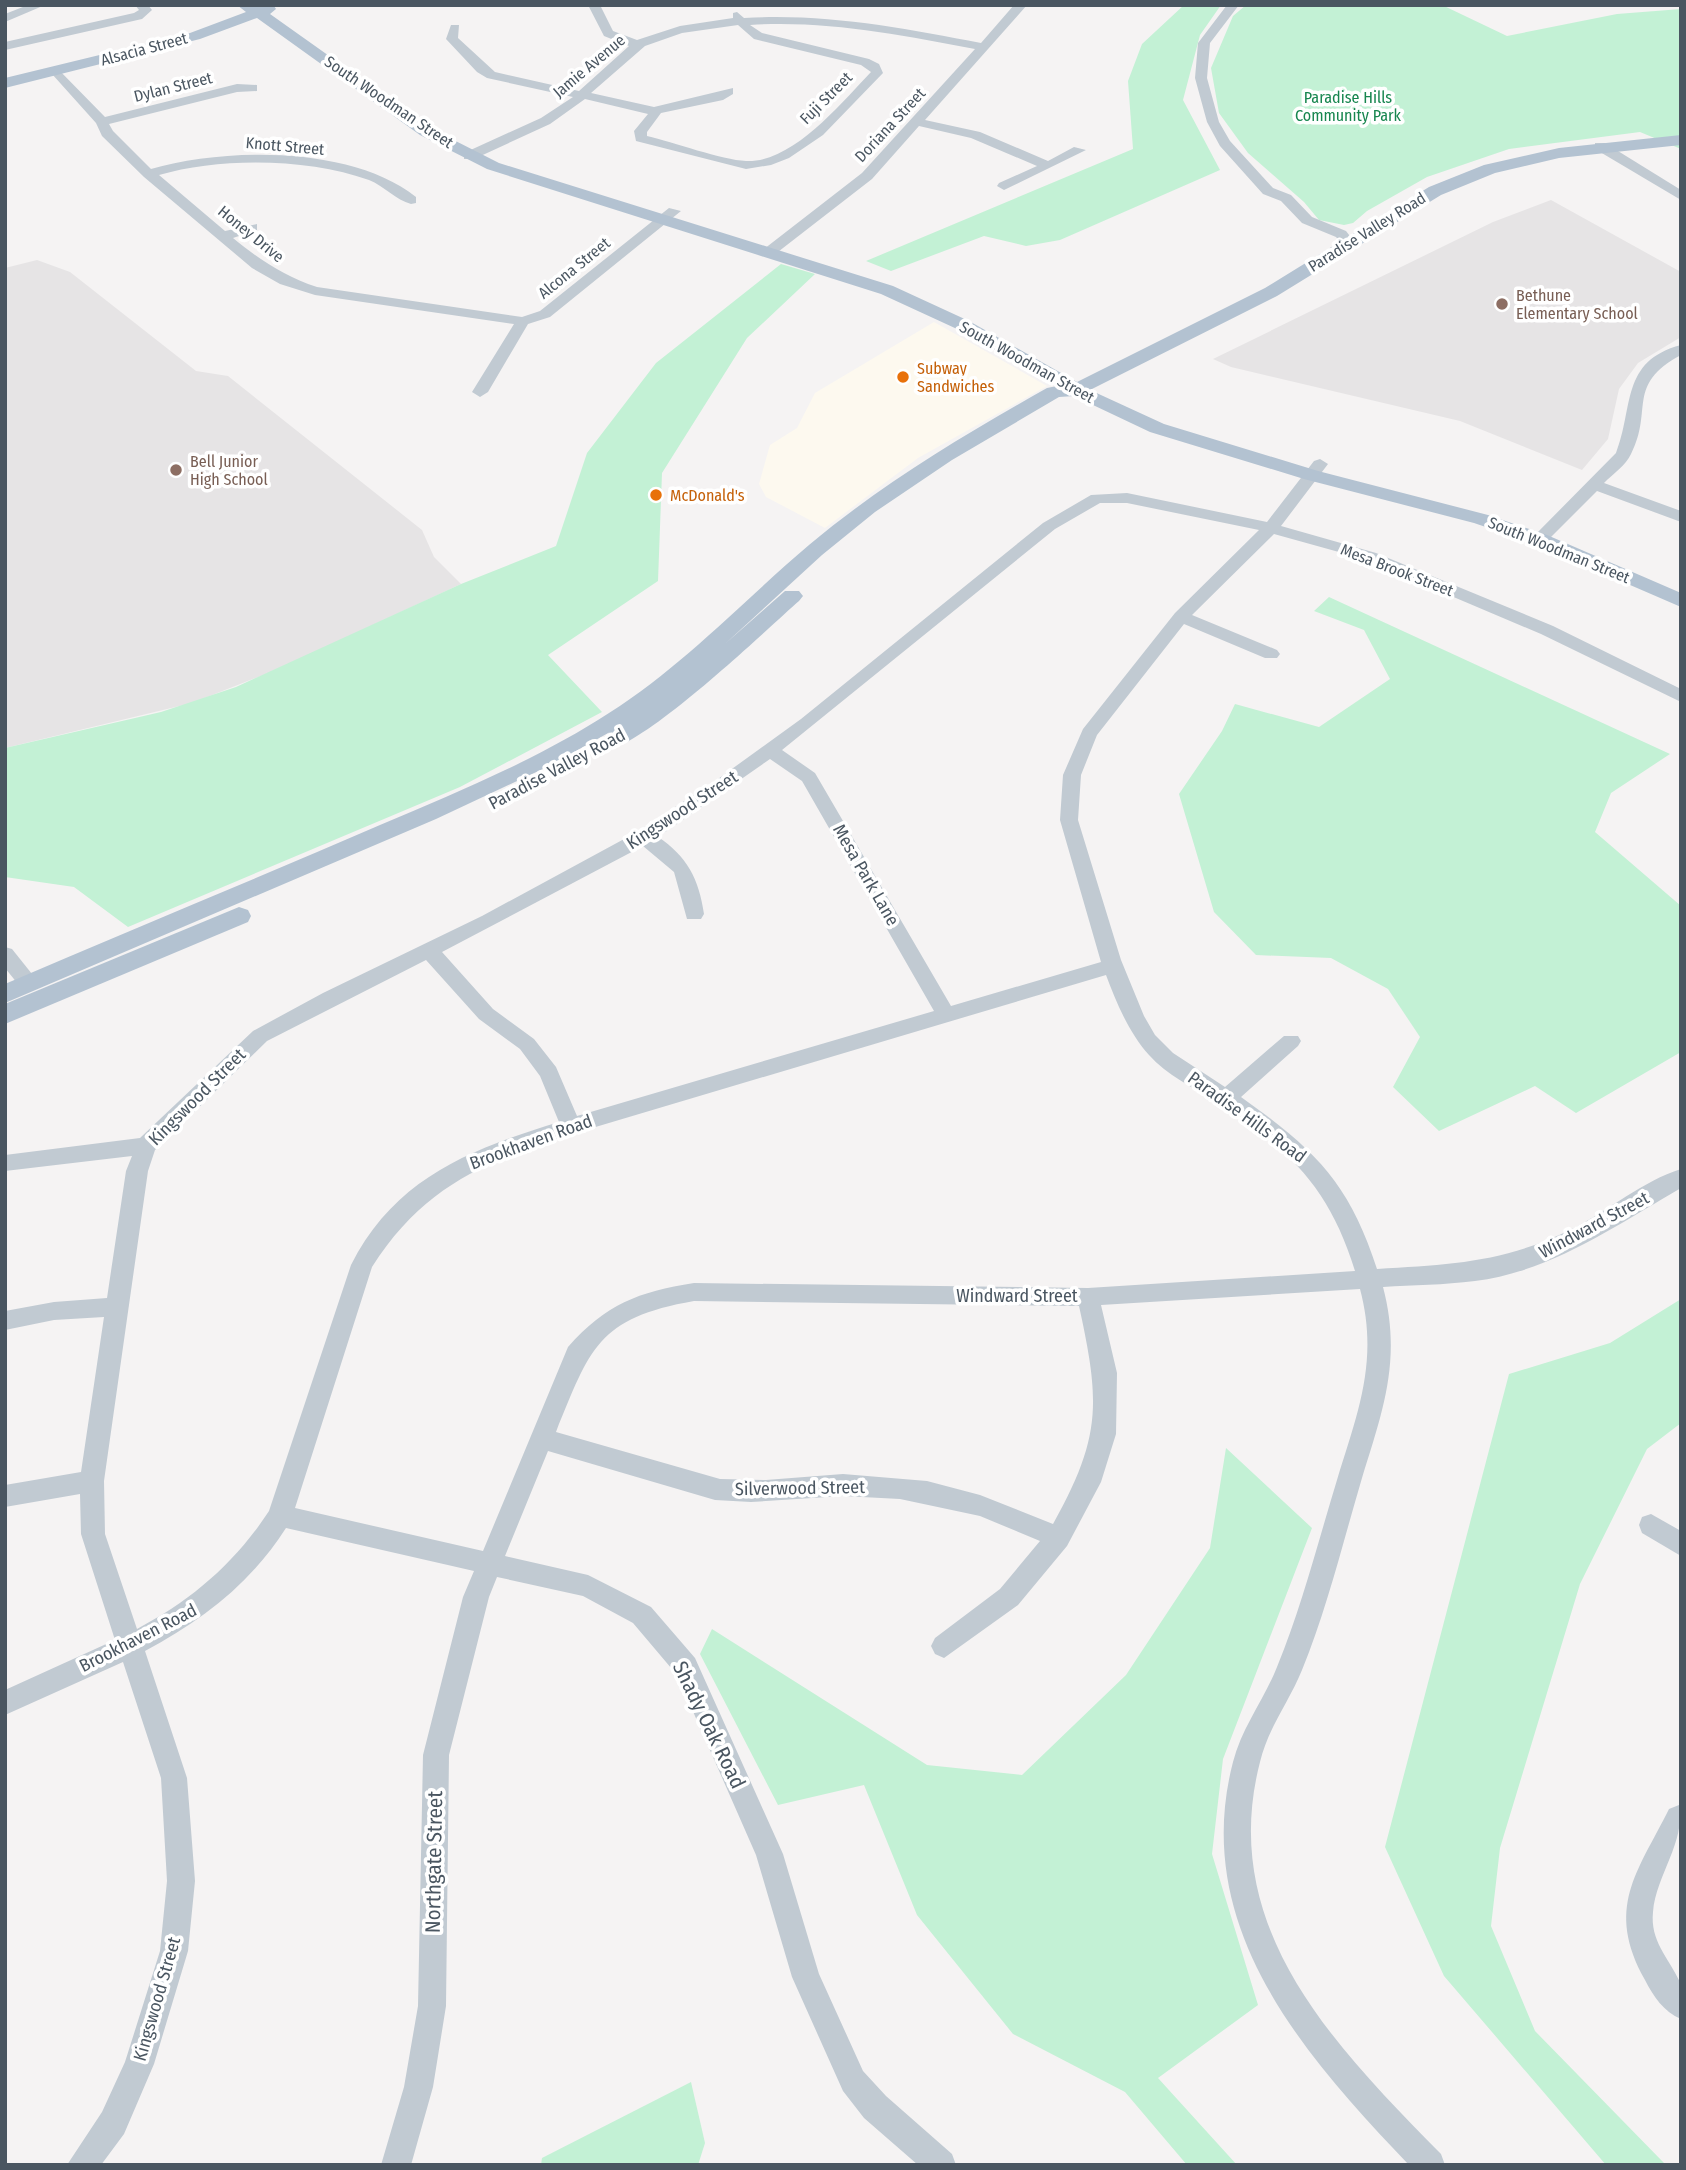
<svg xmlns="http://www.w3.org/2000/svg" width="1686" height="2170" font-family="'Fira Sans Condensed',sans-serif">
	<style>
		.commercial { fill: #fdf9ef }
		.education { fill: #e6e4e5 }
		.green { fill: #c3f1d5 }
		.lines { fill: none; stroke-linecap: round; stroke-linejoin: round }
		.minor { fill: #c1cad2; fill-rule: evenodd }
		.major { fill: #b3c2d1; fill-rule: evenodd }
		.education-dot { fill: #8d6e63; stroke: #fff; stroke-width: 2.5 }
		.food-dot { fill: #e8710a; stroke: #fff; stroke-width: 2.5 }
		.labels { text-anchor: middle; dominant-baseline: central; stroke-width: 7; stroke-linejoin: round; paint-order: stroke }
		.far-street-label { font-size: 16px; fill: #4a5661; stroke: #fff }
		.far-park-label { font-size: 16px; fill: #17864f; stroke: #fff }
		.far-education-label { font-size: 16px; fill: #785e54; stroke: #fff; text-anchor: start }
		.far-food-label { font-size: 16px; fill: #c56008; stroke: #fff; text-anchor: start }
		.street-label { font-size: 18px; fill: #4a5661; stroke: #fff }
		.near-street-label { font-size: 21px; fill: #4a5661; stroke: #fff }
	</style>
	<rect width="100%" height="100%" fill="#f5f3f3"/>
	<polygon class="commercial" points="934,322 1047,386 918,458 825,528 766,497 759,484 770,445 797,428 815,393"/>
	<g class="education">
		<polygon points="1551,200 1681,272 1681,337 1638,363 1619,389 1608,439 1582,470 1460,421 1231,367 1213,359 1493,222"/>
		<polygon points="37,260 70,272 196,371 228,376 422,530 434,557 461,584 276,670 192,703 5,748 5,268"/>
	</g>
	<g class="green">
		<polygon points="1184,5 1221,5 1200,35 1183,100 1220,170 1060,240 1026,246 984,236 891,271 866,261 1133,149 1128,81 1142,44"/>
		<polygon points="1246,5 1442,5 1507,36 1617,14 1681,9 1681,149 1640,132 1509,149 1427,177 1367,211 1353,223 1344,225 1319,220 1304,202 1248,153 1219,113 1211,68 1233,16"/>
		<polygon points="781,264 815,274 747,338 662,473 658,581 548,655 602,712 460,787 128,927 74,887 5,877 5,748 161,712 236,687 461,584 556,546 587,453 656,363"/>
		<polygon points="1329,597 1670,754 1611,793 1595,832 1681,906 1681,1052 1576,1113 1535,1086 1439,1131 1393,1087 1420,1037 1388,989 1331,958 1256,955 1214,912 1179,794 1222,731 1235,704 1319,727 1390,679 1364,630 1314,611"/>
		<polygon points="1681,1299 1681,1423 1647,1449 1580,1584 1500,1848 1491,1926 1535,2031 1664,2163 1606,2165 1444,1976 1385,1847 1509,1374 1610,1343"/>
		<polygon points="1226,1448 1312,1528 1223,1759 1212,1854 1258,2005 1158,2078 1237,2165 1187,2165 1125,2092 1013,2034 917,1915 864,1785 778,1805 700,1654 712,1629 927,1765 1022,1775 1126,1675 1210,1548"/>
		<polygon points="691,2082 705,2143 698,2165 541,2165 542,2158"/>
	</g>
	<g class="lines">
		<g class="minor">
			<polygon points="28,5 45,5 5,22 5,14"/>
			<polygon points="135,5 148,5 152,10 142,19 5,50 5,42 134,13 139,10"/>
			<path d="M588 5H600L613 31 637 40 680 26 733 18V13L737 12 744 18C824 13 903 28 981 43L1014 5H1027L925 120 980 132 1048 161 1074 147 1086 150 1004 190 997 186 999 183 1037 166 971 138 919 126 872 179 774 255H764V249L862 173 975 49C901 35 825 20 750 25L762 33 869 59 879 64 883 73 823 135 789 158 771 165 746 169 636 141 634 131 648 114 585 99 550 124 474 159H464V153L541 118 573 97 487 78 477 72 446 39 451 25H459L458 38 495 72 579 91 629 46 604 36ZM738 25 754 39 861 65 871 72C841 103 793 163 746 161 722 160 673 142 647 136V132L661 113 723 100 733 94V88L654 107 591 93 645 46 682 33Z"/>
			<polygon points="1227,5 1239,5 1210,43 1207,78 1219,122 1230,141 1273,188 1291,195 1312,217 1346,231 1356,244 1354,247 1344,247 1336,237 1302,223 1281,201 1263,194 1220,146 1207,122 1195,78 1198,43"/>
			<path d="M56 67 105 117 237 84 257 85V91L237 92 109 124 113 131 151 169C226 147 353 146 416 197V203L411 204C396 200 384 186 369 180 308 158 220 157 159 175L225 231 257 224V230L233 238C260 260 284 276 317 287L522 317 540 311 669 208 681 211 550 317 528 324 488 392 480 397 472 392 514 324 315 295 280 284 252 268 144 177 102 136 96 123 52 74V68Z"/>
			<polygon points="1595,143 1605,143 1681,190 1681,200 1595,149"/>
			<path d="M1681 345V355C1625 385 1654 410 1631 454 1626 465 1613 474 1604 483L1681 511V522L1597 491 1546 542H1534V536L1616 453C1634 408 1620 361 1681 345Z"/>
			<path d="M1320 459 1328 464 1281 526 1376 553 1553 626 1681 689V702L1541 634 1364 559 1274 534 1192 615 1277 650 1280 654 1277 658H1265L1184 624 1097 735 1081 775 1078 820 1121 960 1144 1016 1155 1035 1173 1053 1225 1087 1284 1036H1298L1301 1041 1298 1046 1241 1097C1314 1149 1349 1182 1377 1269 1453 1264 1504 1263 1574 1228 1609 1210 1643 1181 1681 1169V1188C1617 1225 1550 1272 1475 1281 1444 1285 1413 1285 1383 1287 1402 1359 1383 1410 1362 1478 1343 1542 1327 1609 1302 1670 1289 1702 1268 1728 1260 1762 1217 1928 1335 2046 1441 2154L1445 2165H1409C1304 2055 1190 1927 1233 1762 1242 1727 1264 1700 1277 1667 1302 1606 1318 1542 1337 1480 1358 1412 1379 1360 1360 1289L1101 1305 1117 1373 1116 1434 1101 1482 1067 1546 1018 1605 944 1658 935 1654 931 1646 935 1638 1000 1589 1040 1541 980 1516 900 1499 843 1496 751 1502 715 1500 548 1451 505 1556 588 1575 651 1607 695 1658 783 1854 819 1974 863 2071 886 2096 952 2154 956 2165H918L864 2118 843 2091 792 1977 756 1855 677 1675 633 1623 583 1596 497 1577 489 1597 449 1755 446 2006 433 2087 411 2165H381L404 2087 418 2006 423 1755 463 1597 474 1571 286 1528C250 1584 203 1620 145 1651L187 1778 195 1881 188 1951 154 2064 124 2134 101 2165H67L102 2112 125 2062 160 1951 167 1881 161 1778 123 1662 5 1715V1690L115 1640 81 1534 80 1494 5 1507V1485L81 1472 104 1317 54 1320 5 1330V1311L54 1302 107 1298 126 1171 132 1156 5 1171V1155L140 1138 253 1031 323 993 482 916 637 832 718 779 801 719 1043 523 1091 495 1127 493 1267 522 1314 461ZM1100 503H1127L1259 530 1175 613 1083 729 1063 775 1060 820 1101 962 951 1006 815 773 782 750 1055 529ZM770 759 802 781 934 1011 577 1116 556 1067 534 1039 493 1009 442 952 643 846 674 872 687 919H701L704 914C699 879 687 856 658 837ZM426 960 479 1019 520 1049 540 1076 559 1122C471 1149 395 1178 351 1265L269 1511C235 1563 192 1600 137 1629L105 1534 104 1481 148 1171 155 1150 267 1041ZM1106 975C1116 1002 1129 1033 1149 1055 1167 1075 1192 1087 1215 1101 1288 1148 1329 1186 1355 1271L1088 1288 694 1283C638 1292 606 1304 568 1347L483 1551 295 1508 372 1267C424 1186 484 1162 572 1134ZM694 1301 1079 1306C1100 1402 1102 1436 1053 1524L980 1495 927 1481 843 1474 766 1480 720 1479 556 1432C590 1349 597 1318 694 1301Z"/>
			<polygon points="5,947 12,949 36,979 39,984 36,989 22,989 5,968"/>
			<polygon points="1651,1514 1681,1531 1681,1556 1642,1533 1639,1525 1642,1517"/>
			<path d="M1679 1805C1686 1842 1656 1875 1653 1912 1650 1941 1668 1957 1680 1982 1684 1991 1681 2009 1681 2019 1664 2012 1653 1996 1645 1980 1605 1908 1637 1873 1669 1809Z"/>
		</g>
		<g class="major">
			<path d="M237 5 274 6 276 9 270 14 432 129 499 163 893 286 969 321 1077 382 1265 288 1429 187 1484 165 1559 148 1681 135V145L1559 158 1495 173 1441 195 1277 296 1090 390 1164 424 1318 471 1488 515 1547 535 1681 593V607L1533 543 1474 523 1304 479 1150 432 1074 396 1059 397 952 460 875 512 822 555 726 643 785 591H799L803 596 799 601C769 627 632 759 599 750L596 745 610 732 547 767 436 819 5 1003V984C130 930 256 879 380 825 458 792 538 759 609 713 683 666 743 601 809 545 883 483 964 435 1047 388L1057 386 957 329 881 294 487 169 420 135 257 18 200 39 5 88V78L190 33 246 12Z"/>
			<polygon points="239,907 248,910 251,916 248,922 5,1024 5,1004"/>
		</g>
	</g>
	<g class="education-dot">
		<circle cx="1502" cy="304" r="7"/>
		<circle cx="176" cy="470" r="7"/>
	</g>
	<g class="food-dot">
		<circle cx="903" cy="377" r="7"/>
		<circle cx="656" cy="495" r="7"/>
	</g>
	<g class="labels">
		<g class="far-street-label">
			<text transform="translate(144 49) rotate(-15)">Alsacia Street</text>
			<text transform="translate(589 66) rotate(-40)">Jamie Avenue</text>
			<text transform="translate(173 87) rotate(-14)">Dylan Street</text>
			<text transform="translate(826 98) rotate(-45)">Fuji Street</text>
			<text transform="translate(389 102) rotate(34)">South Woodman Street</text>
			<text transform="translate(890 125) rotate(-47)">Doriana Street</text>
			<text transform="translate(285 146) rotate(5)">Knott Street</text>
			<text transform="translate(1367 232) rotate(-32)">Paradise Valley Road</text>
			<text transform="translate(251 234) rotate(39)">Honey Drive</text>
			<text transform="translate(574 268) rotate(-39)">Alcona Street</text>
			<text transform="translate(1027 362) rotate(29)">South Woodman Street</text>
			<text transform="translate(1559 550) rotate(22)">South Woodman Street</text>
			<text transform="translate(1397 570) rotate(21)">Mesa Brook Street</text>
		</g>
		<g class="far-park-label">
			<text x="1348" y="97">Paradise Hills<tspan x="1348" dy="18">Community Park</tspan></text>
		</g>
		<g class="far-education-label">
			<text x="1516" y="295">Bethune<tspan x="1516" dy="18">Elementary School</tspan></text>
			<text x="190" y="461">Bell Junior<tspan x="190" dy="18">High School</tspan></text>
		</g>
		<g class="far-food-label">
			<text x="917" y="368">Subway<tspan x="917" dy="18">Sandwiches</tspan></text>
			<text x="670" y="495">McDonald's</text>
		</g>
		<g class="street-label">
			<text transform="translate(557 769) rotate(-28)">Paradise Valley Road</text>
			<text transform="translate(682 810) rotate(-33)">Kingswood Street</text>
			<text transform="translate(866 875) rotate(60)">Mesa Park Lane</text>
			<text transform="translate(197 1097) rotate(-45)">Kingswood Street</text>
			<text transform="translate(1247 1117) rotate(36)">Paradise Hills Road</text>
			<text transform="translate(531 1142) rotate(-20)">Brookhaven Road</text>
			<text transform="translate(1594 1225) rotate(-28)">Windward Street</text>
			<text x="1017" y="1296">Windward Street</text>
			<text transform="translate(800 1488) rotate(-1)">Silverwood Street</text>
			<text transform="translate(138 1638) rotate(-27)">Brookhaven Road</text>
			<text transform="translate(157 1999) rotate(-74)">Kingswood Street</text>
		</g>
		<g class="near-street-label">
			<text transform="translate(709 1725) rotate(64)">Shady Oak Road</text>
			<text transform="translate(434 1862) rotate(-89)">Northgate Street</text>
		</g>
	</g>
	<rect width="1686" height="2170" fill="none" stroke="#4a5661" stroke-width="14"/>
</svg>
